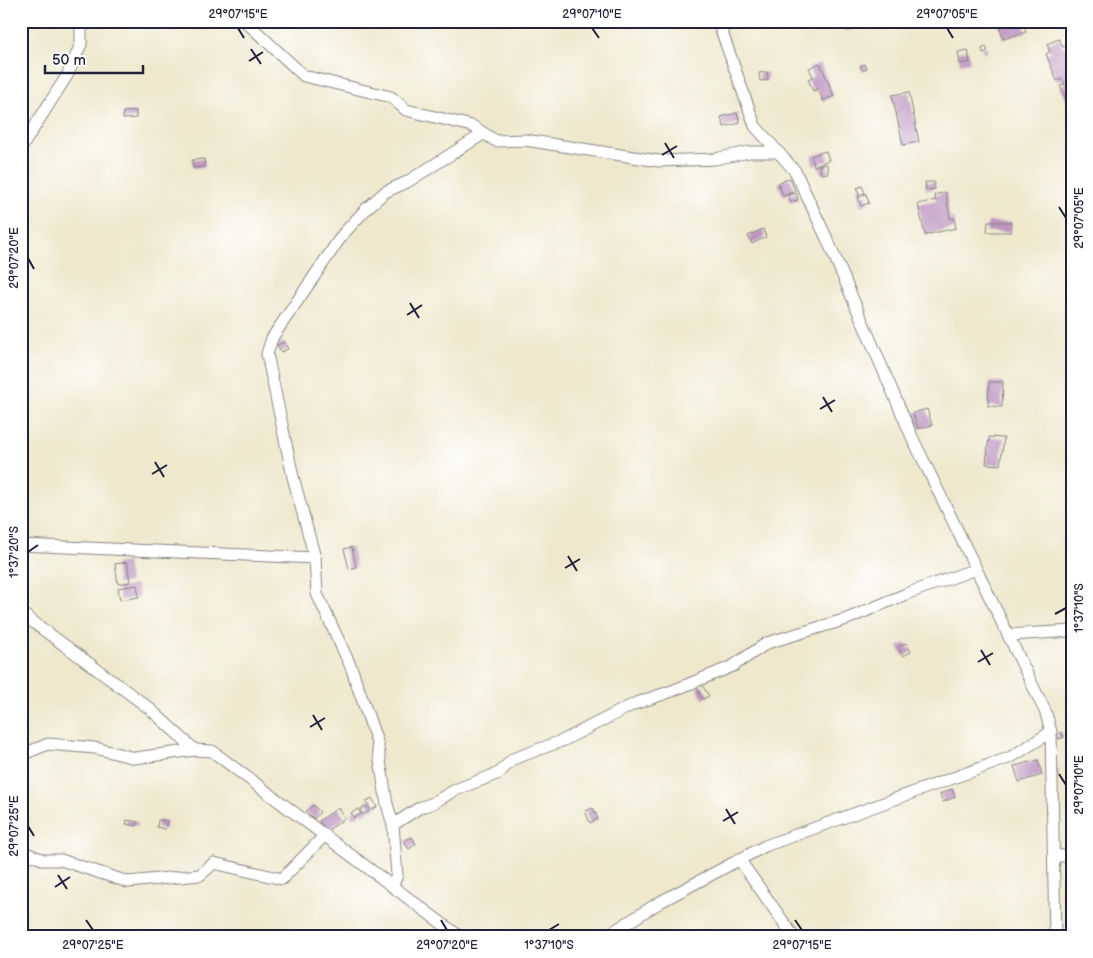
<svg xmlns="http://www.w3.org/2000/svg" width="1093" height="958" font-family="'Balsamiq Sans',sans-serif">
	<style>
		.building { fill: #be97c1 }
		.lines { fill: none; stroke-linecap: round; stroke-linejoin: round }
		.minor-casing { stroke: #888584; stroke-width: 13 }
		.minor { stroke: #fff; stroke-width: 11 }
		.ticks { fill: none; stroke: #22223b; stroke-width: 2 }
		.neatline { fill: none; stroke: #22223b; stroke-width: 2 }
		.ticks-label { font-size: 12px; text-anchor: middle; fill: #22223b }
	</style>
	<rect width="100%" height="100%" fill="#fff"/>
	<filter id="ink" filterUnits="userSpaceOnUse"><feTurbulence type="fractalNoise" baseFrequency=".02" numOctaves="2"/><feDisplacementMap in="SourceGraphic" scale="10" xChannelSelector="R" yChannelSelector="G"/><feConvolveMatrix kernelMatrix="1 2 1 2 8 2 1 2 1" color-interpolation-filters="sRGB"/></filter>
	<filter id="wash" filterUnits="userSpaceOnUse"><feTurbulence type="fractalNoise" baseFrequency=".0096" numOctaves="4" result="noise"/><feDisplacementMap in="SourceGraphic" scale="20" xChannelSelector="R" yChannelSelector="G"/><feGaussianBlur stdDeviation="1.12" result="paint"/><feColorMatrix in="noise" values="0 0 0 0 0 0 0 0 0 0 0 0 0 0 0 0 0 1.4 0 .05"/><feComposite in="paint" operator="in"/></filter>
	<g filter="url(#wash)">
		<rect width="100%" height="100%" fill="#efe8cd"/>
		<g id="blocks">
			<g class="building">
				<polygon points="844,21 860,21 862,27 846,31"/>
				<polygon points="998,21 1023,21 1026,32 1003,39"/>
				<polygon points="1059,39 1063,47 1070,44 1072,48 1072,102 1068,104 1060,86 1065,84 1062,79 1057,81 1046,54 1050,52 1047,44"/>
				<polygon points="987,47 987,52 983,53 982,48"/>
				<polygon points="968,50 970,62 960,64 958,52"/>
				<polygon points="820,63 834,96 823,101 818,89 813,91 808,79 813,77 809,68"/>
				<polygon points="864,64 867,68 863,71 860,66"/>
				<polygon points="767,72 768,80 760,81 759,73"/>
				<polygon points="909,92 919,142 903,145 892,95"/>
				<polygon points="136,111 136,118 123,119 123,112"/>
				<polygon points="737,113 740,123 724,127 721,117"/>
				<polygon points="826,151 829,160 814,166 811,156"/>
				<polygon points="204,159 205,167 193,168 192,160"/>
				<polygon points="827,164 828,173 821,174 819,165"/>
				<polygon points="790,178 795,191 783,196 778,183"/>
				<polygon points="925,182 934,182 935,189 926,190"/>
				<polygon points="862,186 865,193 859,195 857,188"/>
				<polygon points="946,192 950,219 954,218 956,228 925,235 918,204 936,200 934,195"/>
				<polygon points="796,193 798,200 790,202 788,195"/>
				<polygon points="866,194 869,203 861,206 858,197"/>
				<polygon points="988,222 1011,222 1011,232 987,232"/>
				<polygon points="763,229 766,237 752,244 748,236"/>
				<polygon points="284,342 288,349 281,352 277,345"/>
				<polygon points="989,382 1003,382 1002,407 988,406"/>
				<polygon points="927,409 932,425 918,429 913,413"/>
				<polygon points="989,437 1004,438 1000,465 986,464"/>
				<polygon points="21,485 27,486 27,502 21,502"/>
				<polygon points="352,547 356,567 349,569 344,549"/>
				<polygon points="127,562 130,582 118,584 115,564"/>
				<polygon points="137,585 139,597 120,600 118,588"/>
				<polygon points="906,643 911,652 903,656 898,647"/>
				<polygon points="702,685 709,696 703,699 697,688"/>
				<polygon points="1061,732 1064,737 1059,739 1057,735"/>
				<polygon points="1038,760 1042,775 1019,782 1014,766"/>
				<polygon points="952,789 955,797 943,802 940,794"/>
				<polygon points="372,798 377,807 371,810 366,802"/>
				<polygon points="313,805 320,812 314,819 306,811"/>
				<polygon points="366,806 369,811 363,815 360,809"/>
				<polygon points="338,808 345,818 327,831 319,821"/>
				<polygon points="593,808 598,819 590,823 585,811"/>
				<polygon points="358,809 361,814 354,818 351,813"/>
				<polygon points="127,820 138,822 137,826 126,824"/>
				<polygon points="158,820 167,821 165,829 157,827"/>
				<polygon points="412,837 416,844 409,849 404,841"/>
			</g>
		</g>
	</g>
	<g filter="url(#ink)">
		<use href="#blocks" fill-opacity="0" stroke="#888584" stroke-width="1"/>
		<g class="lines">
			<defs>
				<g id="minor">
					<polyline points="245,21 304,76 391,97 406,110 472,126 496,141 525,140 659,161 715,159 749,152 778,152"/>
					<polyline points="718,21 755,126 795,171 828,241 912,437 1046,713 1051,732 1055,937"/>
					<polyline points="21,148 68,74 81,44 81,21"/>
					<polyline points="21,545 315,558"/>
					<polyline points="21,613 149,708 195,750"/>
					<polyline points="1008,635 1072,631"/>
					<polyline points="21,755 48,744 95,748 135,758 195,750 212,751 460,937"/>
					<polyline points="393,825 387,804 377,742 351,667 317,594 315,558 293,477 267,354 272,338 343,234 367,208 385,192 407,182 483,134"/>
					<polyline points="21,851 44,860 61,860 128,882 200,875 214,863 282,879 325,835"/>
					<polyline points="1054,855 1072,857"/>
					<polyline points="739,859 794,937"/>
					<polyline points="393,885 397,875 393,825 419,808 433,803 455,790 499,773 513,759 564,740 634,704 672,691 733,666 767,643 847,619 906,594 976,569"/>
					<polyline points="605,937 660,902 765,846 1011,757 1051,732"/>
				</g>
			</defs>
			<use href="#minor" class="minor-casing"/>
			<use href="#minor" class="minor"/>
		</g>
	</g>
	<path class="ticks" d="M238 28 244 38M592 28 599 38M947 28 953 38M251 49 261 64M249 61 263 52M665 143 674 158M662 155 677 146M1059 207 1066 218M28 258 34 269M410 303 419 318M407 315 422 305M823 397 832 412M820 409 835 400M155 462 164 477M152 474 167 465M28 552 38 545M568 556 577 571M565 568 580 559M1055 614 1066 608M981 650 990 665M978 662 993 653M313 715 322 730M310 727 325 718M1059 774 1066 785M726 809 735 824M723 821 738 812M28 826 34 836M58 875 67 889M55 887 70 877M86 920 93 930M441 920 447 930M795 920 802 930M549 930 559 924"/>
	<rect width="1093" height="958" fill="none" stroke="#fff" stroke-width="55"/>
	<path d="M45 65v8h98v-8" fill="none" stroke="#22223b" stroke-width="2.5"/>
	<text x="52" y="65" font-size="15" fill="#22223b" stroke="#ffffff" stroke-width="4" paint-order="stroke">50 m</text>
	<rect x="28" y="28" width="1038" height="902" class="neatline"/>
	<g class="ticks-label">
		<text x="238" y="18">29°07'15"E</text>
		<text x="592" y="18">29°07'10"E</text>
		<text x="947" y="18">29°07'05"E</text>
		<text transform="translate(1079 218) rotate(-90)" y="4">29°07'05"E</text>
		<text transform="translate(14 258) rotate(-90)" y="4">29°07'20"E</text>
		<text transform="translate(14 552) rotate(-90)" y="4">1°37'20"S</text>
		<text transform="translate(1079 608) rotate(-90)" y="4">1°37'10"S</text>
		<text transform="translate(1079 785) rotate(-90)" y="4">29°07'10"E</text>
		<text transform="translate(14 826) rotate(-90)" y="4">29°07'25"E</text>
		<text x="93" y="949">29°07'25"E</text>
		<text x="447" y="949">29°07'20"E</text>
		<text x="549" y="949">1°37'10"S</text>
		<text x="802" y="949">29°07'15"E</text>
	</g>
</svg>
